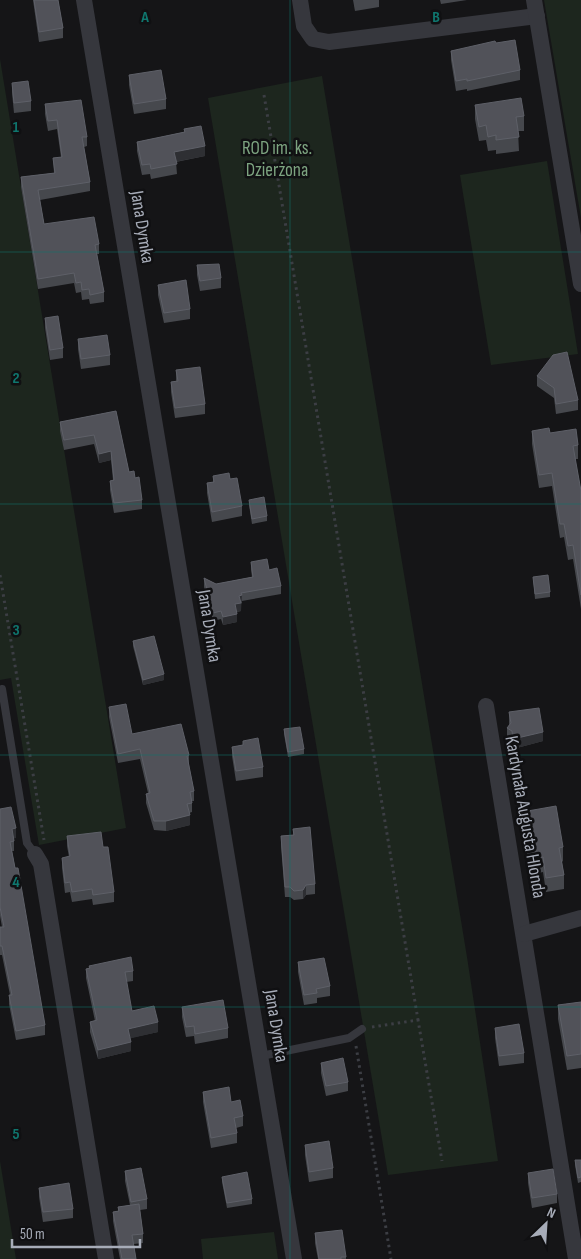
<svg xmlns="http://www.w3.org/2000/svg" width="581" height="1259" font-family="'Sofia Sans Condensed',sans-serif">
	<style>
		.green { fill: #1d261e }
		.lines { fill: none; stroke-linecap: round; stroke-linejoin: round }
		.path { stroke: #3c3e44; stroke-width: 3; stroke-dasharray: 2.5 4; stroke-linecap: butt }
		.lane { stroke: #36373d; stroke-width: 8 }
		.street { stroke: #36373d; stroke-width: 16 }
		.wall { fill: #46484d }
		.shaded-wall { fill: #2e2f33 }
		.building { fill: #515259; stroke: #5e6068 }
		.grid { fill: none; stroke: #0f766e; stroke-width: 1; stroke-opacity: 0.55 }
		.labels { text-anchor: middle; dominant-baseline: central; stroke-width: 5; stroke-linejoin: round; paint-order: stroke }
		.park-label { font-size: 19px; fill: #7da480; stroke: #101012 }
		.street-label { font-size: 19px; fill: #a7acb8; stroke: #101012 }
		.grid-label { font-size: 16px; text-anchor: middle; font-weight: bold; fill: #0f766e; stroke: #101012; stroke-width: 5; stroke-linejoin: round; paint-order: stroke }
	</style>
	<rect width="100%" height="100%" fill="#151517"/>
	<g class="green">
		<polygon points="544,0 581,0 581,218"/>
		<polygon points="0,59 126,828 39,845 11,678 0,680"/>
		<polygon points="322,76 467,957 498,1161 388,1175 208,98"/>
		<polygon points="547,161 578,354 491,365 460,175"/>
		<polygon points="0,1161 16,1259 0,1259"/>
		<polygon points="274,1232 278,1259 203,1259 201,1239"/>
	</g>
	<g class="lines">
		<g class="path">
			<polyline points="264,95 418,1020"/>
			<polyline points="0,575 44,840"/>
			<polyline points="372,1027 418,1020 442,1161"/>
			<polyline points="356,1046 391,1259"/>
		</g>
		<g class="lane">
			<polyline points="2,689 27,843 35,854"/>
			<polyline points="261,1056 349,1038 362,1029"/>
		</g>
		<g class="street">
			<polyline points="84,0 294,1259"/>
			<polyline points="300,0 304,26 313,39 329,42 537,16"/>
			<polyline points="534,0 581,284"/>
			<polyline points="486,706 576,1259"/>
			<polyline points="35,854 41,864 106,1259"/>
			<polyline points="524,934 581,918"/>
		</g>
	</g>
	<g class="wall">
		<polygon points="33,0 58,0 63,28 63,38 39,42"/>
		<polygon points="353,0 379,0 379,7 355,11"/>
		<polygon points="440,0 467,0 441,4"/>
		<polygon points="496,43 520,70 520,80 467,91 467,89 456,91 451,60 451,51"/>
		<polygon points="129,75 166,99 166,109 134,114 129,85"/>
		<polygon points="12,83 31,101 31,111 14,113 12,93"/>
		<polygon points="45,104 87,137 87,146 84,147 90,182 90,191 40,200 44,224 99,244 99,254 97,254 104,292 104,302 90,304 89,299 82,300 81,292 76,293 74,283 38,289 21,187 21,177 54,173 53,158 61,157 57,129 48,131 45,114"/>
		<polygon points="475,105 524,116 524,131 518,131 519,151 496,154 496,150 488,151 486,140 479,141 475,119"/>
		<polygon points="184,129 205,156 176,162 177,174 151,179 150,174 142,175 137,151 137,142 184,132"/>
		<polygon points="197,265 221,278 221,288 200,291 197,275"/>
		<polygon points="158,285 190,309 190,319 164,323 158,295"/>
		<polygon points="45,318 63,348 63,358 50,360 45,328"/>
		<polygon points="78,339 110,355 110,365 81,369 78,349"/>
		<polygon points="176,370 205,404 205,414 175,418 171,392 171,382 176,381"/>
		<polygon points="537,376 578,400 578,410 556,414 554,398 537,386"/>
		<polygon points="116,411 129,472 135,478 142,500 142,509 114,513 110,490 110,481 113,480 111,460 99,463 94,444 64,450 60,431 60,422"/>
		<polygon points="532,431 550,433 578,445 578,459 575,459 581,491 581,609 573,559 568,560 564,537 560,538 552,486 539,488 532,444"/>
		<polygon points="213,476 230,479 242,506 242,516 212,522 207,493 207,483 213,482"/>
		<polygon points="249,500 267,516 267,521 252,524 249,505"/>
		<polygon points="251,562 269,570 281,586 281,594 242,601 242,603 241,604 241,611 237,612 237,622 223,625 221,619 213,621 204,587 204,578 216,584 252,577 251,570"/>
		<polygon points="533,577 550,592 550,597 535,599"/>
		<polygon points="133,641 164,680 143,685 133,646"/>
		<polygon points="109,707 132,734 189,755 189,765 194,791 194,801 192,801 192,812 189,813 190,825 166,831 154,830 146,803 146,794 148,793 140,759 118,763 109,717"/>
		<polygon points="509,712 543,741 513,749 512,741 507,738 507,728 509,725"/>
		<polygon points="284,729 304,749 304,754 288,757 284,734"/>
		<polygon points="243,741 263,767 263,777 236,781 232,756 232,747 243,745"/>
		<polygon points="0,809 16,838 14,838 14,851 12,851 45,1025 45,1035 16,1040 9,1004 9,995 10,995 2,955 0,955 0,927 2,927 0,916"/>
		<polygon points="522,812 563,847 563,861 562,862 564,875 564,889 546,892 543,872 533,874 532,864 529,865 522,826"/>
		<polygon points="293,829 315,884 315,894 306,895 303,899 294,900 290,897 285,897 281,846 281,836 293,835"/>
		<polygon points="67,836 103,847 114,892 114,902 93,905 92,899 72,902 70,892 65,893 62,868 62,858 69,857 67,846"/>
		<polygon points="298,962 330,986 330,996 317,998 317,1003 304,1005 298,972"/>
		<polygon points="89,966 133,971 133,981 126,982 132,1011 158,1032 130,1038 131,1051 98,1059 90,1032 90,1022 95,1021 86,978 86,969 89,968"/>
		<polygon points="581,1002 581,1068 567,1070 558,1019 558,1005"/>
		<polygon points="182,1007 228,1028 228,1038 195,1044 194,1036 186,1037 182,1017"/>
		<polygon points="495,1028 524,1053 524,1063 499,1066 495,1038"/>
		<polygon points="321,1063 348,1082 348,1091 326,1096 321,1073"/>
		<polygon points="203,1092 231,1102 243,1116 243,1126 236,1128 237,1133 237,1143 211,1148 203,1102"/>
		<polygon points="305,1145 333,1168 333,1178 309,1182 305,1155"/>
		<polygon points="575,1160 581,1160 581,1182 578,1183 575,1165"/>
		<polygon points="125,1171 147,1199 147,1209 140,1210 143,1234 143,1243 134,1244 136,1259 120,1259 113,1221 113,1212 118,1211 118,1207 130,1205 125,1181"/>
		<polygon points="528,1173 557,1194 557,1203 532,1208 528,1183"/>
		<polygon points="222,1177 252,1199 252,1204 227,1208 222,1182"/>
		<polygon points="39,1188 73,1209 73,1218 43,1222 39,1197"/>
		<polygon points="315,1233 346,1257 346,1259 318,1259 315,1243"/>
	</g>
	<g class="shaded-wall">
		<polygon points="205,146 205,156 174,162 174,152"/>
		<polygon points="111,451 111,460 99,463 99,454"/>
		<polygon points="242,595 241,611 235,612 235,604 239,596"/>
		<polygon points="237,614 237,622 223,625 223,617"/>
		<polygon points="164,674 164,680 143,685 143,680"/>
		<polygon points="543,732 543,741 513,749 513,739"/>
		<polygon points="190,815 190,825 166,831 166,821"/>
		<polygon points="16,828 16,838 12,839 12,829"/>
		<polygon points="306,885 306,895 303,899 303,890"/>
		<polygon points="158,1022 158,1032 128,1039 128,1029"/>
		<polygon points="131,1042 131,1051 98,1059 98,1050"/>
	</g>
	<g class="building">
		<polygon points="34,0 58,0 63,28 39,32"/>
		<polygon points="515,40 520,70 467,81 467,79 456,81 451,51 495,41 496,43"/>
		<polygon points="161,70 166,99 134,104 129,75"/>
		<polygon points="28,81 31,101 14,103 12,83"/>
		<polygon points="521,98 524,116 516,117 519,137 496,140 496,135 488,137 486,125 479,127 475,105"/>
		<polygon points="81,100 87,137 82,137 90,182 38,190 44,224 94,217 99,244 95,245 104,292 90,295 89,289 82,290 81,282 76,283 74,273 38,279 21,177 55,173 53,158 62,157 57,120 48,121 45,104"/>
		<polygon points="201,126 205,146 174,152 177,164 151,169 150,164 142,165 137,142 185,132 184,129"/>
		<polygon points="219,264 221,278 200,281 197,265"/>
		<polygon points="186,280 190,309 164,313 158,285"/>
		<polygon points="58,316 63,348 50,350 45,318"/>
		<polygon points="107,335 110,355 81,359 78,339"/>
		<polygon points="567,352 578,400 556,404 554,388 537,376 553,355"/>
		<polygon points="200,367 205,404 175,408 171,382 178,381 176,370"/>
		<polygon points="116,411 129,472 134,471 135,478 139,477 142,500 114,503 110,481 114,480 111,451 99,454 94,435 64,440 60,422"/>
		<polygon points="549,428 550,433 576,429 578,445 573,446 581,491 581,595 573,545 568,546 564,524 560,524 552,473 539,475 532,431"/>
		<polygon points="229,473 230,479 237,478 242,506 212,512 207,483 214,482 213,476"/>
		<polygon points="264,497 267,516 252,519 249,500"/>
		<polygon points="267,559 269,570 277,568 281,586 241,593 242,595 239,596 241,603 235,604 237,614 223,617 221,611 213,613 204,578 216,584 253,577 251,562"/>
		<polygon points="548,575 550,592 535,594 533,577"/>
		<polygon points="154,636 164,674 143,680 133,641"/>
		<polygon points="126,704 132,734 181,724 189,755 187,756 194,791 190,792 192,803 187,804 190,815 166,821 154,821 146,794 150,793 140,749 118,754 109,707"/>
		<polygon points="539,708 543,732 513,739 512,731 507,728 511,723 509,712"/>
		<polygon points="300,727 304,749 288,752 284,729"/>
		<polygon points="258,738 263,767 236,771 232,747 243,745 243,741"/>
		<polygon points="556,806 563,847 559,848 564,875 546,878 543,857 533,859 532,850 529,851 522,812"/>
		<polygon points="11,807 16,828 12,829 14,841 10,842 15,868 18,868 45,1025 16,1031 9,995 12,995 2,946 0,946 0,927 4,927 0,907 0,809"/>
		<polygon points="310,827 315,884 306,885 303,890 294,891 290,887 285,887 281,836 294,835 293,829"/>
		<polygon points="101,832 103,847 108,847 114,892 93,895 92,889 72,892 70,882 65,883 62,858 70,856 67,836"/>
		<polygon points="131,957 133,971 125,972 132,1011 154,1006 158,1022 128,1029 131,1042 98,1050 90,1022 97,1020 86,969 90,968 89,966"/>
		<polygon points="324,958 330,986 316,989 317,993 304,995 298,962"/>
		<polygon points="223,1000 228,1028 195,1034 194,1026 186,1027 182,1007"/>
		<polygon points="581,1002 581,1054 567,1056 558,1005"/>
		<polygon points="519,1024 524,1053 499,1056 495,1028"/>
		<polygon points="343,1058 348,1082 326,1086 321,1063"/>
		<polygon points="229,1087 231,1102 240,1100 243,1116 234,1118 237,1133 211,1138 203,1092"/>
		<polygon points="329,1141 333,1168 309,1172 305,1145"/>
		<polygon points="575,1160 581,1160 581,1177 578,1178"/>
		<polygon points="141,1168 147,1199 131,1202 125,1171"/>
		<polygon points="553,1169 557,1194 532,1198 528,1173"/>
		<polygon points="247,1172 252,1199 227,1203 222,1177"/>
		<polygon points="69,1183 73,1209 43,1212 39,1188"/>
		<polygon points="139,1204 143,1234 132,1235 136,1259 122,1259 113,1212 119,1211 118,1207"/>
		<polygon points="342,1230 346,1257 341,1257 341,1259 319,1259 315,1233"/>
	</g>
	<path class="grid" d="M290 0V1259M0 252H581M0 504H581M0 755H581M0 1007H581"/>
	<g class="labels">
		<g class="park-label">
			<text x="277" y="148">ROD im. ks.<tspan x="277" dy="22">Dzierżona</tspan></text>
		</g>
		<g class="street-label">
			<text transform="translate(142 227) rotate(81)">Jana Dymka</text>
			<text transform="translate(209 626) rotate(81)">Jana Dymka</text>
			<text transform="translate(525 817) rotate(80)">Kardynała Augusta Hlonda</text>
			<text transform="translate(276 1026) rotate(81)">Jana Dymka</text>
		</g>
	</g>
	<g class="grid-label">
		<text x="145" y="22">A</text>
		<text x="436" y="22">B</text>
		<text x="16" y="132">1</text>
		<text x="16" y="383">2</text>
		<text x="16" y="635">3</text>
		<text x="16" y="887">4</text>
		<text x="16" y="1139">5</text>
	</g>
	<g transform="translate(546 1224) rotate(25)" stroke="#101012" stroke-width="4" paint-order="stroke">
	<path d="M0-4L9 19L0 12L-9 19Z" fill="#a7acb8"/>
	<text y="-8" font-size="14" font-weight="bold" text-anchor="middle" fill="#a7acb8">N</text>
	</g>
	<path d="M12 1239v8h128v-8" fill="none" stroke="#a7acb8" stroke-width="2.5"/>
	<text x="20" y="1239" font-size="15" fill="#a7acb8" stroke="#101012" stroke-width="4" paint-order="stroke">50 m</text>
</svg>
